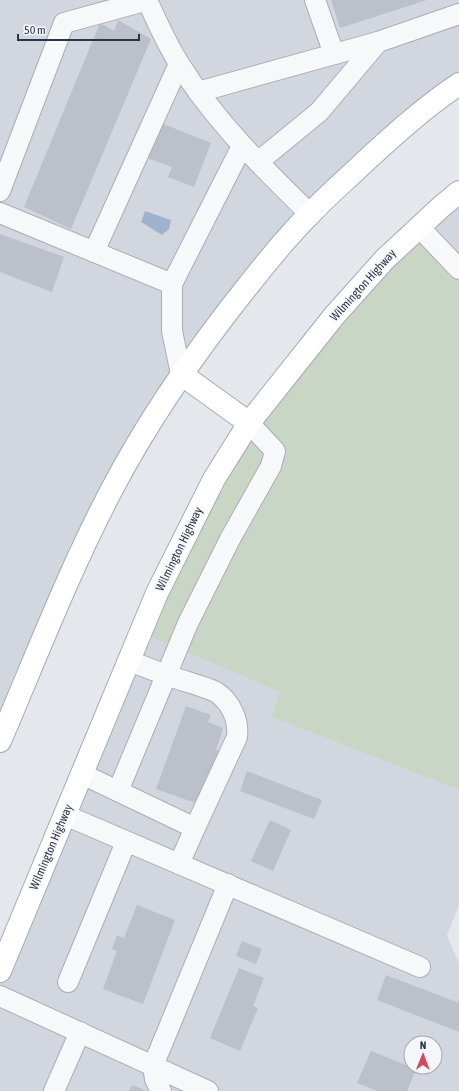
<svg xmlns="http://www.w3.org/2000/svg" width="459" height="1091" font-family="'Asap Condensed',sans-serif">
	<style>
		.built { fill: #d2d6de; fill-rule: evenodd }
		.green { fill: #c9d6c5 }
		.water { fill: #9fb4cc }
		.building { fill: #bbc0ca }
		.lines { fill: none; stroke-linecap: round; stroke-linejoin: round }
		.minor-casing { stroke: #a9aeb7; stroke-width: 22 }
		.major-casing { stroke: #a3abb8; stroke-width: 24 }
		.minor { stroke: #f7f8fa; stroke-width: 20 }
		.major { stroke: #fff; stroke-width: 22 }
		.labels { text-anchor: middle; dominant-baseline: central; stroke-width: 3.5; stroke-linejoin: round; paint-order: stroke }
		.street-label { font-size: 12px; fill: #2b3445; stroke: #f4f6f9 }
	</style>
	<rect width="100%" height="100%" fill="#e4e7ec"/>
	<g class="built">
		<polygon points="0,0 459,0 459,84 310,214 112,489 0,740"/>
		<polygon points="459,192 459,269 419,227"/>
		<path d="M141 633 280 692 271 717 459 790V905L447 935 459 964V1091H0V971ZM411 1043H435V1067H411Z"/>
	</g>
	<polygon class="green" points="419,227 459,269 459,790 271,717 280,692 141,633 214,479"/>
	<polygon class="water" points="145,211 171,220 169,229 162,235 141,222"/>
	<g class="building">
		<polygon points="331,0 427,0 340,28"/>
		<polygon points="118,20 151,39 71,229 24,207 100,23 114,31"/>
		<polygon points="161,123 211,143 194,187 168,177 172,167 147,158"/>
		<polygon points="0,234 64,257 52,292 0,272"/>
		<polygon points="186,706 211,715 208,722 223,728 216,750 220,751 201,805 156,789"/>
		<polygon points="247,771 322,800 314,819 240,791"/>
		<polygon points="270,820 291,830 273,871 251,861"/>
		<polygon points="137,905 175,920 143,1004 103,989 117,951 112,949 117,935 124,938"/>
		<polygon points="242,941 262,949 256,964 236,956"/>
		<polygon points="239,968 264,978 253,1006 258,1008 240,1051 210,1038"/>
		<polygon points="386,975 459,1003 459,1032 377,1000"/>
		<polygon points="371,1051 416,1069 407,1091 378,1091 357,1083"/>
		<polygon points="132,1085 147,1091 129,1091"/>
	</g>
	<g class="lines">
		<defs>
			<g id="minor">
				<path d="M147 0C157 22 167 45 180 65 215 121 263 168 310 214"/>
				<polyline points="315,0 334,54"/>
				<polyline points="198,92 378,42"/>
				<polyline points="258,162 319,112 378,42 459,14"/>
				<polyline points="0,191 64,23 148,0"/>
				<polyline points="0,213 172,284"/>
				<polyline points="419,227 459,269"/>
				<polyline points="94,252 179,64"/>
				<polyline points="181,374 172,331 172,284 242,146"/>
				<path d="M129 661C143 666 157 672 172 677 183 681 207 687 216 692 231 702 239 720 237 737L195 828"/>
				<polyline points="82,774 195,828 179,864"/>
				<polyline points="118,791 188,623 230,539 271,466 275,451 249,423"/>
				<polyline points="65,815 420,967"/>
				<polyline points="68,982 126,842"/>
				<polyline points="0,996 208,1091"/>
				<polyline points="54,1091 80,1032"/>
				<polyline points="161,1091 155,1079 153,1066 228,884"/>
			</g>
			<g id="major">
				<polyline points="181,374 249,423"/>
				<path d="M0 741C36 657 69 571 111 491 149 418 196 351 247 287 267 262 288 235 311 213 325 198 341 184 356 170 388 140 422 109 459 84"/>
				<polyline points="0,971 157,593 214,479 249,423 334,316 385,259 442,206 459,192"/>
			</g>
		</defs>
		<use href="#minor" class="minor-casing"/>
		<use href="#major" class="major-casing"/>
		<use href="#minor" class="minor"/>
		<use href="#major" class="major"/>
	</g>
	<g class="labels">
		<g class="street-label">
			<text transform="translate(363 285) rotate(-48)">Wilmington Highway</text>
			<text transform="translate(179 549) rotate(-64)">Wilmington Highway</text>
			<text transform="translate(51 847) rotate(-67)">Wilmington Highway</text>
		</g>
	</g>
	<g transform="translate(423 1055) rotate(1)"><circle r="19" fill="#f4f6f9" stroke="#a4a8b1"/>
	<path d="M0-3L7 15L0 10L-7 15Z" fill="#d1495b"/>
	<text y="-6" font-size="11" font-weight="bold" text-anchor="middle" fill="#2b3445">N</text>
	</g>
	<path d="M18 34v6h121v-6" fill="none" stroke="#2b3445" stroke-width="2"/>
	<text x="24" y="34" font-size="12" fill="#2b3445" stroke="#f4f6f9" stroke-width="3" paint-order="stroke">50 m</text>
</svg>
